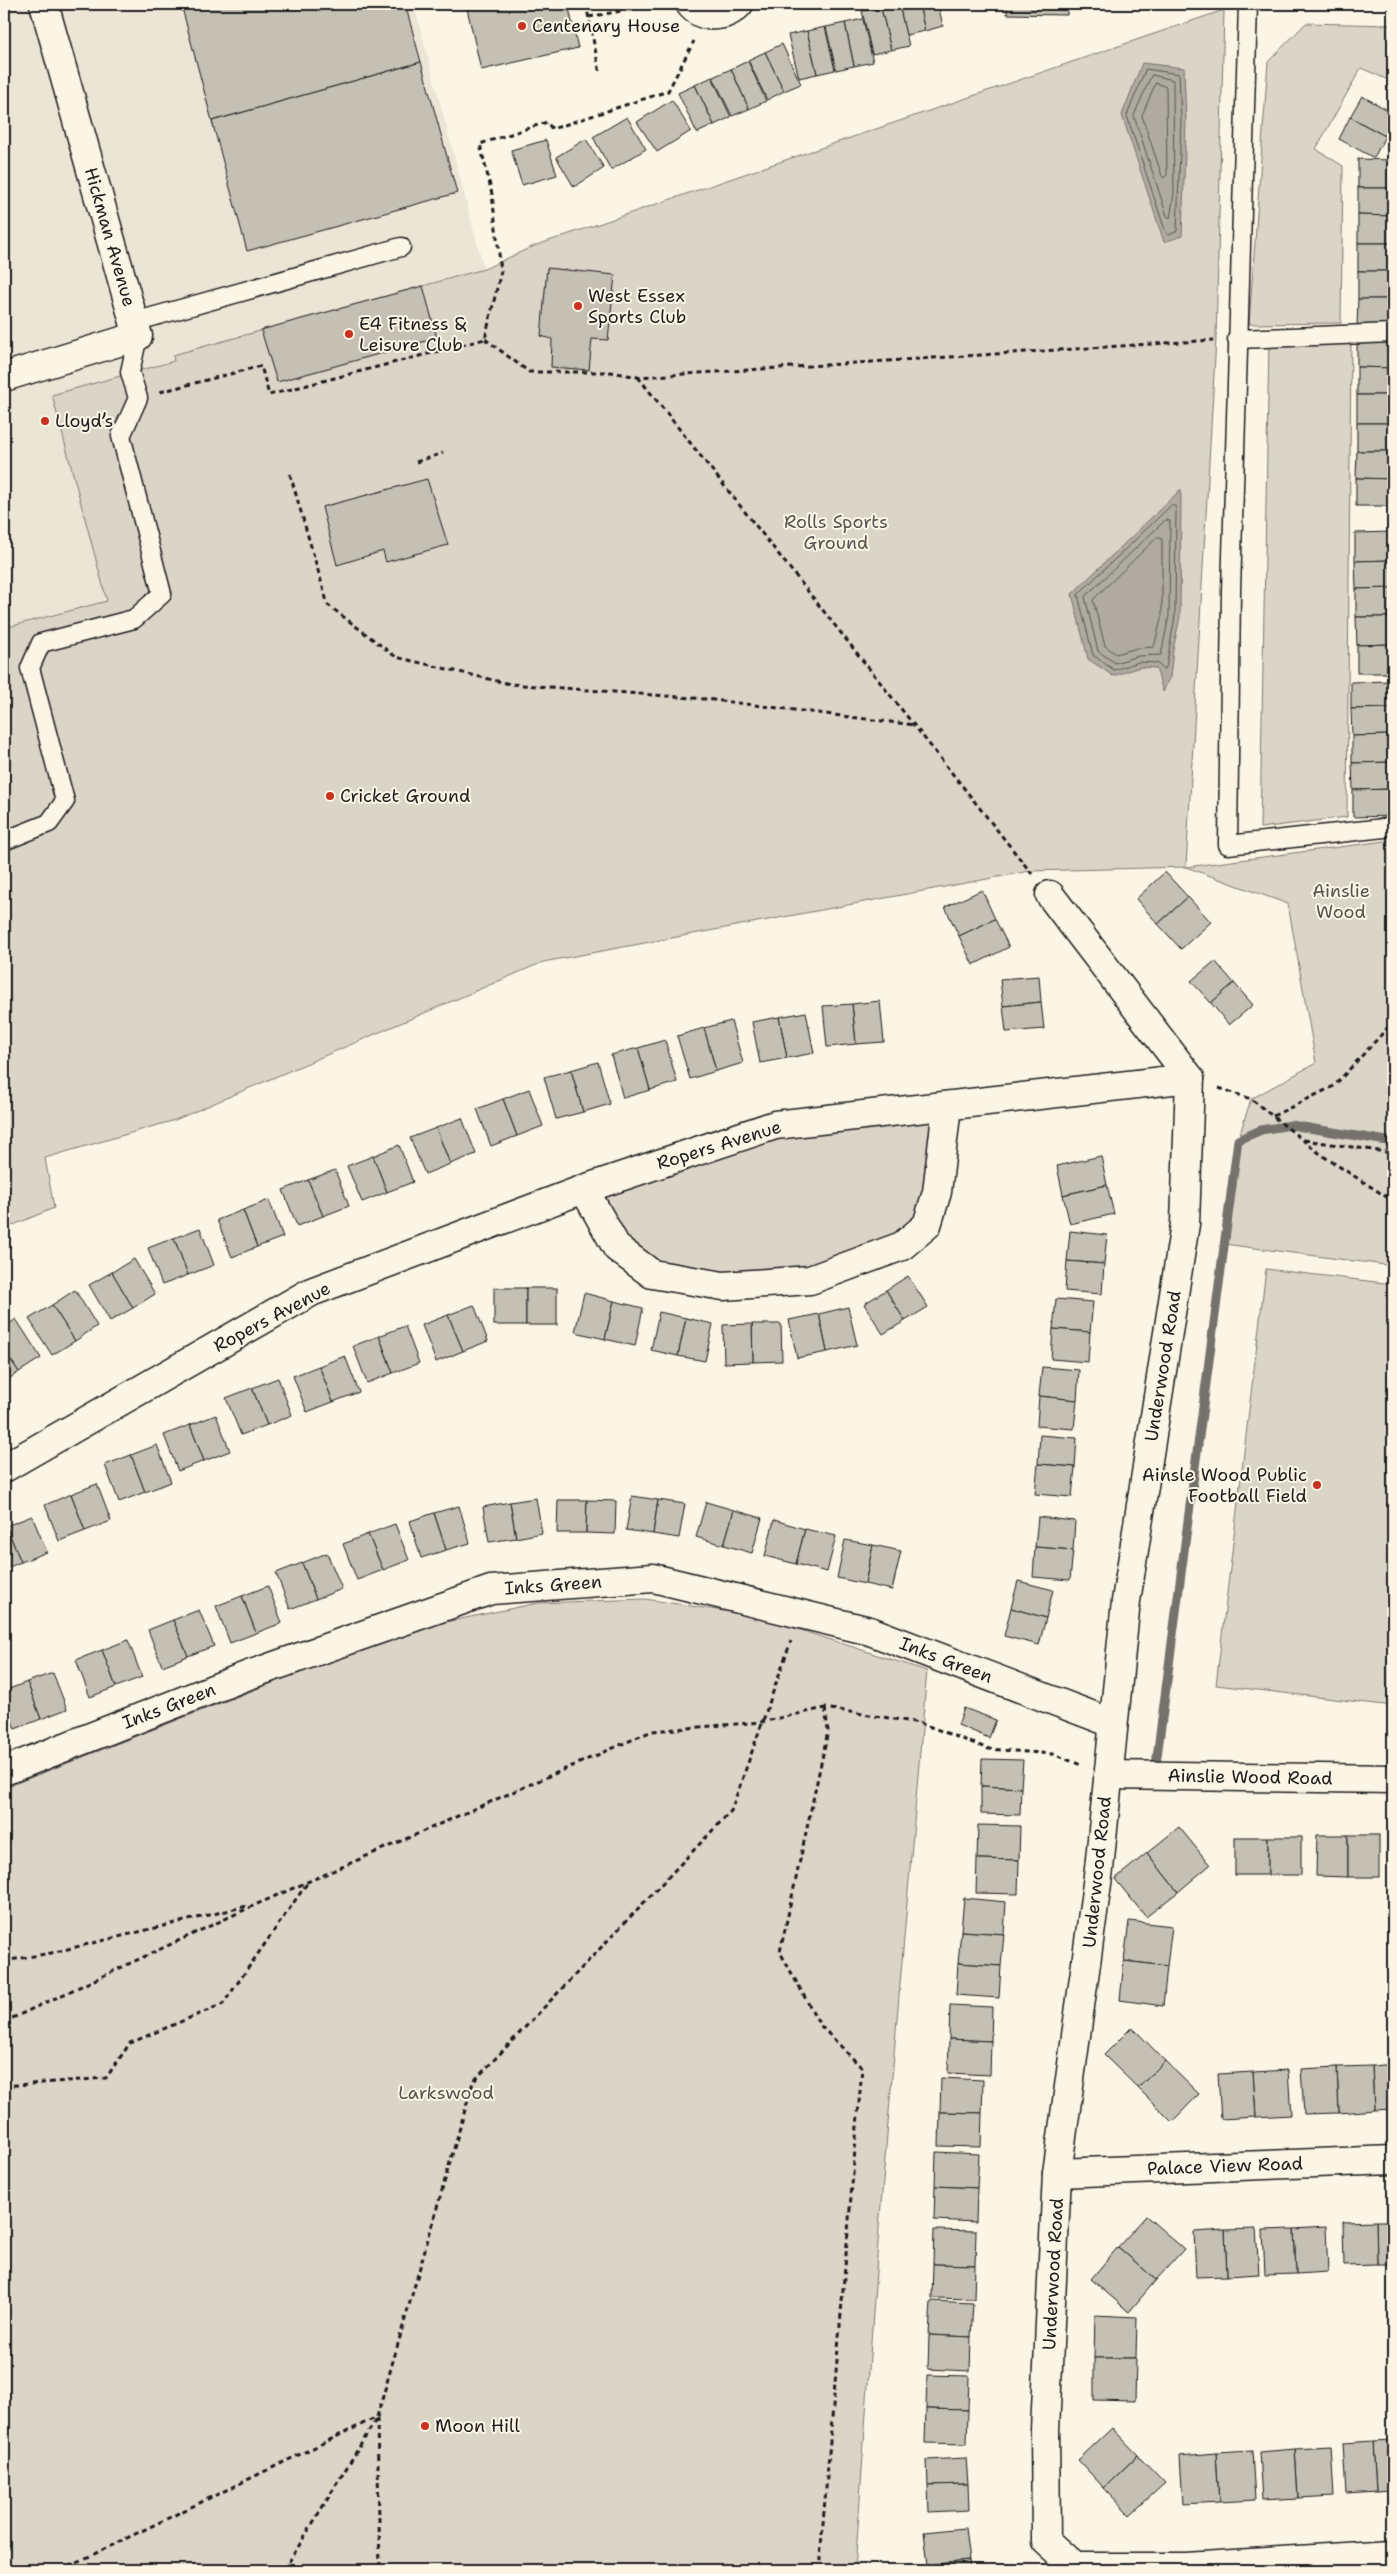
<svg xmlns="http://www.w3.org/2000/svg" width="1397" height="2574" font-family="'Shantell Sans',sans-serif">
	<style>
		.built { fill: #ebe5d6 }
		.green { fill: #dbd5c8; stroke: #7c7872 }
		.water { fill: #b0aba1; stroke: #75726c }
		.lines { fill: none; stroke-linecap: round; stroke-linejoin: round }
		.shore { stroke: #575551; stroke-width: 1 }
		.stream { stroke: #75726c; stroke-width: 9 }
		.building { fill: #c4c0b3; stroke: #1c1c1c }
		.service-casing { stroke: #1c1c1c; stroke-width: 21 }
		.minor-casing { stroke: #1c1c1c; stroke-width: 31 }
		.path { stroke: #1c1c1c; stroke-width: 3; stroke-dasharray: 5 4; stroke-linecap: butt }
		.service { stroke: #fcf5e5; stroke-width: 18 }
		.minor { stroke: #fcf5e5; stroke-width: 28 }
		.poi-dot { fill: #c8321e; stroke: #fcf5e5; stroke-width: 2 }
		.labels { text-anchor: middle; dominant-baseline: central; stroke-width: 4; stroke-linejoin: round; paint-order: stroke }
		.poi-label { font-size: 18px; fill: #1c1c1c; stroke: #fcf5e5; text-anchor: start }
		.street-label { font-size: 18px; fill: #1c1c1c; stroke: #fcf5e5 }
		.park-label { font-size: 18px; fill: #555450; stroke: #fcf5e5 }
	</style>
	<rect width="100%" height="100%" fill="#fcf5e5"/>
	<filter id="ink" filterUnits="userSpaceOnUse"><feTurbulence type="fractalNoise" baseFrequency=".02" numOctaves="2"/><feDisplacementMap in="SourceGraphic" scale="10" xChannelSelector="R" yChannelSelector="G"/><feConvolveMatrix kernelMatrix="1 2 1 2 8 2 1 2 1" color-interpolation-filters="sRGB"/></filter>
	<g filter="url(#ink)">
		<polygon class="built" points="4,4 414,4 484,269 174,355 174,360 53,395 107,601 4,628"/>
		<g class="green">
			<polygon points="1224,10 1216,339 1186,867 1393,840 1393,1266 1224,1244 1238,1140 1251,1099 1316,1063 1288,904 1186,867 1030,871 543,962 175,1120 45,1158 54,1208 4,1229 4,628 107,601 52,395 174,361 173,355 484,269 534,246"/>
			<polygon points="1306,23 1393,25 1393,82 1361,68 1316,149 1343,166 1341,323 1249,324 1268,62"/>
			<polygon points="1351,339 1347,817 1260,828 1269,342"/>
			<polygon points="947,1106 927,1225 810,1280 652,1274 584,1189 775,1125"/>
			<polygon points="1266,1269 1393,1284 1393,1706 1216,1685"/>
			<polygon points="645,1599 757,1616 927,1671 879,2228 855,2570 4,2570 4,1788 407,1630 538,1603"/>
		</g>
		<g class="water">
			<polygon points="1142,63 1184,68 1186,121 1182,236 1164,242 1122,115"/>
			<polygon points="1181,489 1180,617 1173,650 1170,677 1163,692 1156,668 1140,667 1113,676 1088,659 1072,594"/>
		</g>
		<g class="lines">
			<g class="shore">
				<polygon points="1146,69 1179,74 1181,121 1177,231 1169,235 1166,233 1127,116"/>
				<polygon points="1152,75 1173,80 1174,194 1170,218 1167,216 1134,116"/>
				<polygon points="1156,83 1166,87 1167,175 1164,178 1162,176 1142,116"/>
				<polygon points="1172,505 1176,507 1175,616 1166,668 1163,669 1157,663 1139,662 1114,670 1093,655 1078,595"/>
				<polygon points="1166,520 1170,521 1169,616 1161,655 1138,656 1115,663 1098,651 1085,597"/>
				<polygon points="1158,537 1162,539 1162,615 1154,647 1137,648 1116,654 1105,646 1093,600"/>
			</g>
			<polyline class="stream" points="1155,1772 1238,1140 1261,1130 1291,1125 1393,1142"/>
		</g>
		<g class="building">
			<polygon points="181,4 405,4 421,62 212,121"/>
			<polygon points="466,4 568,4 578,48 481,70"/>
			<polygon points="899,4 909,46 891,50 881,8"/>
			<polygon points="899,4 919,4 925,31 906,35"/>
			<polygon points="919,4 938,4 943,26 925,31"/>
			<polygon points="1007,4 1067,4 1067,15 1007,14"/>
			<polygon points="881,8 891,50 872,54 862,11"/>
			<polygon points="863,19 873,62 854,66 845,23"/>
			<polygon points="845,23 854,66 836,70 826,27"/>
			<polygon points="825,27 835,70 817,74 807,31"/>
			<polygon points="807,31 817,74 799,78 788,35"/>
			<polygon points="782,44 801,84 784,91 765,52"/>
			<polygon points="765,52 784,91 767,100 748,60"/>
			<polygon points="748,61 766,101 749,109 731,69"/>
			<polygon points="421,62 457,193 247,251 212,121"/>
			<polygon points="731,69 749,109 732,116 713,77"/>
			<polygon points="712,77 731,117 714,125 695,85"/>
			<polygon points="695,85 714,125 697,133 678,93"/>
			<polygon points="1362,96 1393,113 1393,122 1385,136 1350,117"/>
			<polygon points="672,100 691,131 657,152 637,122"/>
			<polygon points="627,117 646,149 611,170 593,137"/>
			<polygon points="1350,117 1385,136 1374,158 1339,139"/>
			<polygon points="586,139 604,168 574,187 556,157"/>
			<polygon points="546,140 557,175 522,185 511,150"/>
			<polygon points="1358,159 1393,160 1393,188 1358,188"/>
			<polygon points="1358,188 1393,188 1393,216 1358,215"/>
			<polygon points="1358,215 1393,216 1393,243 1358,243"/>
			<rect x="1358" y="243" width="35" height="28"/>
			<polygon points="547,268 615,275 608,340 592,339 589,370 551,367 552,339 541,336"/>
			<rect x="1358" y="271" width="35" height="28"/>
			<polygon points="423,286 437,338 277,382 261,330"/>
			<polygon points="1358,299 1393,299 1393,327 1357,326"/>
			<polygon points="1357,339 1393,339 1393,368 1357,367"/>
			<polygon points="1357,367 1393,368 1393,395 1357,395"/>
			<rect x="1357" y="395" width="36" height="28"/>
			<rect x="1357" y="423" width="36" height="28"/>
			<polygon points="1357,451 1393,451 1393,479 1356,478"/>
			<polygon points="1356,478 1393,479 1393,506 1356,506"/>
			<polygon points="427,479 448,545 386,562 383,551 337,565 322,507"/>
			<polygon points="1393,532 1393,560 1355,561 1355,533"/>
			<polygon points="1393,560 1393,588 1356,589 1355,561"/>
			<polygon points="1393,588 1393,617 1356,617 1356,589"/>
			<polygon points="1356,617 1393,617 1393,644 1357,645"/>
			<polygon points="1393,644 1393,673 1357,673 1357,645"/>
			<polygon points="1393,681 1393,708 1351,709 1351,682"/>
			<polygon points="1393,708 1393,735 1352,736 1351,709"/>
			<polygon points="1393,735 1393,762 1352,763 1352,736"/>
			<polygon points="1393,762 1393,789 1353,790 1352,763"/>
			<polygon points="1393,789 1393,816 1353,817 1353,790"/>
			<polygon points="1165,872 1188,897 1158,924 1136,899"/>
			<polygon points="982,890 995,919 959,936 945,907"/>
			<polygon points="1188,897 1211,922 1181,949 1158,924"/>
			<polygon points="995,919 1009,947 973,965 959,936"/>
			<polygon points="1215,961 1234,983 1211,1003 1191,981"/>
			<polygon points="1039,976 1041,1002 1003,1006 1000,979"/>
			<polygon points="1234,983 1253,1005 1229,1025 1211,1003"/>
			<polygon points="880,1001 884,1042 856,1044 852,1004"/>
			<polygon points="1041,1002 1044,1029 1006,1032 1003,1006"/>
			<polygon points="852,1004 856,1044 827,1047 823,1006"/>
			<polygon points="806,1012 814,1053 787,1058 779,1017"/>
			<polygon points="779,1017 787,1058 760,1063 752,1022"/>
			<polygon points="731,1021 743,1063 716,1071 704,1028"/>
			<polygon points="704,1028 716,1071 690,1079 677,1036"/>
			<polygon points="665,1040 677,1082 650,1090 638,1048"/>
			<polygon points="638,1048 650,1090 623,1098 611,1055"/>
			<polygon points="598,1062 610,1104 583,1112 571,1070"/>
			<polygon points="571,1070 583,1112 556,1119 544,1077"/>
			<polygon points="529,1089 543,1126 517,1136 503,1099"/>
			<polygon points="503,1099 517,1136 491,1146 477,1109"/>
			<polygon points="462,1118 476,1154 450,1164 436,1128"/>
			<polygon points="436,1128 450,1164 425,1174 410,1138"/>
			<polygon points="399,1145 413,1182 387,1192 373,1156"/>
			<polygon points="373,1156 387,1192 362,1202 347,1166"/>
			<polygon points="1101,1156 1107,1185 1063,1195 1057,1166"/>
			<polygon points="335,1170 349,1206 323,1216 308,1180"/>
			<polygon points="308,1180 323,1216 297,1226 283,1190"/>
			<polygon points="1107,1185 1114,1214 1070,1224 1063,1195"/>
			<polygon points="269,1200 283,1237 257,1247 243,1210"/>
			<polygon points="243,1210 257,1247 232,1257 217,1220"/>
			<polygon points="200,1228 214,1265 188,1275 174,1238"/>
			<polygon points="1070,1231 1107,1235 1104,1264 1067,1261"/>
			<polygon points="174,1238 188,1275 162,1285 148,1248"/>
			<polygon points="134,1259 155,1294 133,1308 112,1272"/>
			<polygon points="1067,1261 1104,1264 1102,1294 1065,1291"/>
			<polygon points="112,1272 133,1308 110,1321 89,1285"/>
			<polygon points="908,1276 928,1307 905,1321 886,1290"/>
			<rect x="494" y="1288" width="32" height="37"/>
			<rect x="526" y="1288" width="31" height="37"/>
			<polygon points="75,1290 97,1326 75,1341 52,1305"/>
			<polygon points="886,1290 905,1321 883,1334 864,1304"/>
			<polygon points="584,1293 614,1301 605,1339 575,1332"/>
			<polygon points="1056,1299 1093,1302 1090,1332 1053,1329"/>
			<polygon points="614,1301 643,1308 635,1346 605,1339"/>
			<polygon points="52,1305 75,1341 52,1355 29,1319"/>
			<polygon points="474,1305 488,1341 463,1351 448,1315"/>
			<polygon points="848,1307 857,1345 827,1352 819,1314"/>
			<polygon points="659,1312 686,1318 678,1356 651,1350"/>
			<polygon points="819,1314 827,1352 797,1358 789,1320"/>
			<polygon points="448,1315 463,1351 436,1362 422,1325"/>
			<polygon points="686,1318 713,1324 705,1361 678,1356"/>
			<polygon points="16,1319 41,1358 19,1372 4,1350 4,1328"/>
			<polygon points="752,1324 781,1324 782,1361 753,1362"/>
			<polygon points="752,1324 753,1362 724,1363 723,1325"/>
			<polygon points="405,1326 419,1363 393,1373 379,1336"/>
			<polygon points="1053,1329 1090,1332 1088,1362 1051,1359"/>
			<polygon points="379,1336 393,1373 367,1383 353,1346"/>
			<polygon points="4,1350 19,1372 4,1382"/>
			<polygon points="345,1356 359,1392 333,1402 319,1366"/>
			<polygon points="319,1366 333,1402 307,1412 293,1376"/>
			<polygon points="1042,1367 1079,1370 1077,1400 1039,1396"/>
			<polygon points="278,1378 292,1415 267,1425 252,1388"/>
			<polygon points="252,1388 267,1425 241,1435 226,1398"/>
			<polygon points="1039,1396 1077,1400 1074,1429 1037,1426"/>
			<polygon points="216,1415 230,1451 204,1461 190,1425"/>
			<polygon points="190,1425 204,1461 178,1471 164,1435"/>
			<polygon points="1040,1435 1077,1438 1075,1467 1038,1464"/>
			<polygon points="157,1445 171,1482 145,1492 131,1455"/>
			<polygon points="131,1455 145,1492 119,1502 105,1465"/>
			<polygon points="1038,1464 1075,1467 1072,1497 1035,1494"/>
			<polygon points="97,1484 111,1521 85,1531 71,1494"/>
			<polygon points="71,1494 85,1531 59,1541 45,1505"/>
			<polygon points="632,1496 658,1500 653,1534 626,1530"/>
			<polygon points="536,1498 542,1533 516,1538 510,1502"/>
			<polygon points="558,1500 587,1500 586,1533 557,1533"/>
			<polygon points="587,1500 616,1501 615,1534 586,1533"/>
			<polygon points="658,1500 685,1504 679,1538 653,1534"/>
			<polygon points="510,1502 516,1538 489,1542 483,1507"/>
			<polygon points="706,1502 734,1510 724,1545 696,1537"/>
			<polygon points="459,1506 470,1543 446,1550 434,1513"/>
			<polygon points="734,1510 762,1518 752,1553 724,1545"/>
			<polygon points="434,1513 446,1550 421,1558 410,1521"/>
			<polygon points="32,1516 47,1552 21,1562 6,1526"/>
			<polygon points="1038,1517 1075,1521 1073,1550 1035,1547"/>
			<polygon points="774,1520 805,1529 796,1564 765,1556"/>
			<polygon points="395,1524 409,1560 383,1570 368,1534"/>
			<polygon points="6,1526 21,1562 4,1569 4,1527"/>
			<polygon points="805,1529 836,1536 827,1572 796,1564"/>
			<polygon points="368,1534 383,1570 357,1580 343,1544"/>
			<polygon points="845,1540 873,1545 865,1584 837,1578"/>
			<polygon points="873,1545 901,1551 892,1590 865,1584"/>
			<polygon points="1035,1547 1073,1550 1070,1580 1033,1577"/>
			<polygon points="327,1553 342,1589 316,1599 302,1563"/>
			<polygon points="302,1563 316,1599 290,1609 276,1573"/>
			<polygon points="1018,1581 1053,1590 1046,1618 1011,1608"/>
			<polygon points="268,1586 282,1623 256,1633 242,1596"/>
			<polygon points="242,1596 256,1633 230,1643 216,1606"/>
			<polygon points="1011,1608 1046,1618 1039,1645 1004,1636"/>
			<polygon points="199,1610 214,1646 188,1656 173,1620"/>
			<polygon points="173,1620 188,1656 162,1666 148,1630"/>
			<polygon points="128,1640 142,1677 116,1687 102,1650"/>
			<polygon points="102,1650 116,1687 90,1697 76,1660"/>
			<polygon points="53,1673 67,1709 41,1719 27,1682"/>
			<polygon points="27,1682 41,1719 15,1729 4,1700 4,1691"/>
			<polygon points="964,1708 996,1720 989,1738 958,1725"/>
			<polygon points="982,1759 1023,1760 1021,1788 981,1786"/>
			<polygon points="981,1786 1021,1788 1020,1815 981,1814"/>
			<polygon points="978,1825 1020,1826 1019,1860 977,1859"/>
			<polygon points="1179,1827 1210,1865 1178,1892 1147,1853"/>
			<polygon points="1317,1835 1348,1835 1348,1877 1316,1876"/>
			<rect x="1348" y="1835" width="31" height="42"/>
			<rect x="1235" y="1837" width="33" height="38"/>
			<rect x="1268" y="1837" width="33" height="38"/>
			<polygon points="1390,1838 1393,1838 1393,1880 1390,1879"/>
			<polygon points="1147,1853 1178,1892 1146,1917 1115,1879"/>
			<polygon points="977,1859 1019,1860 1018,1894 976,1893"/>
			<polygon points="964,1898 1006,1902 1004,1934 961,1931"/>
			<polygon points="1129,1921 1172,1926 1167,1966 1124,1961"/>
			<polygon points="961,1931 1004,1934 1001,1966 958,1963"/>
			<polygon points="1124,1961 1167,1966 1163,2006 1120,2000"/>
			<polygon points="958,1963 1001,1966 999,1998 956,1995"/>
			<polygon points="950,2005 992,2007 991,2041 949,2039"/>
			<polygon points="1132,2027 1165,2061 1138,2088 1104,2055"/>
			<polygon points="949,2039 991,2041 990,2075 948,2073"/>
			<polygon points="1165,2061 1199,2094 1172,2122 1138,2088"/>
			<polygon points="1393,2064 1393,2109 1374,2110 1372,2066"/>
			<polygon points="1372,2066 1374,2110 1339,2113 1337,2067"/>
			<polygon points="1337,2067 1339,2113 1304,2114 1301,2069"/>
			<polygon points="1288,2070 1291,2115 1256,2117 1253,2072"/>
			<polygon points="1253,2072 1256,2117 1221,2119 1218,2074"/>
			<polygon points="941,2078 983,2080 982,2113 940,2112"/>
			<polygon points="940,2112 982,2113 981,2147 939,2146"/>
			<polygon points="936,2152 979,2154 977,2188 935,2186"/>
			<polygon points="935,2186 977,2188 976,2222 934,2220"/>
			<polygon points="1146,2216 1184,2249 1156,2280 1118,2247"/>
			<polygon points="1376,2221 1393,2221 1393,2265 1377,2265"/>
			<polygon points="1376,2221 1377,2265 1344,2266 1343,2222"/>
			<polygon points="1326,2227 1328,2272 1296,2274 1294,2229"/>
			<polygon points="1256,2229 1259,2274 1227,2276 1225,2230"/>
			<polygon points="1294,2229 1296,2274 1265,2275 1263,2230"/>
			<polygon points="934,2230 976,2231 975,2265 933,2264"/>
			<polygon points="1225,2230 1227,2276 1196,2277 1194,2232"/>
			<polygon points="1118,2247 1156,2280 1129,2312 1091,2279"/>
			<polygon points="933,2264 975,2265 974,2299 932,2298"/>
			<polygon points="931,2301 973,2303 971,2337 929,2335"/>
			<polygon points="1095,2315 1137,2317 1136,2358 1094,2358"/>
			<polygon points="929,2335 971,2337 970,2371 928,2369"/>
			<polygon points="1094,2358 1136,2358 1135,2401 1094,2400"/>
			<polygon points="927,2375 969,2376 968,2410 926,2409"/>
			<polygon points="926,2409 968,2410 967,2444 925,2443"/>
			<polygon points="1112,2428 1138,2455 1104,2488 1078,2460"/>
			<polygon points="1393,2440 1393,2491 1376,2492 1373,2441"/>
			<polygon points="1373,2441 1376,2492 1346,2494 1343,2443"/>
			<polygon points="1331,2447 1334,2496 1298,2498 1295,2449"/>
			<polygon points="1295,2449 1298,2498 1262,2500 1259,2452"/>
			<polygon points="1252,2451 1255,2500 1219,2502 1216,2453"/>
			<polygon points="1216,2453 1219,2502 1183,2504 1180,2456"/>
			<polygon points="1138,2455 1165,2483 1130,2515 1104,2488"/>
			<polygon points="966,2458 968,2484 928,2485 927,2460"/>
			<polygon points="968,2484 969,2510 929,2512 928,2485"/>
			<polygon points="965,2528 969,2561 928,2565 924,2532"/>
			<polygon points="969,2561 970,2570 929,2570 928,2565"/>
		</g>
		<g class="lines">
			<defs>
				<g id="service">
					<polyline points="1248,4 1231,591 1228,845 1393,827"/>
					<polyline points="134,322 401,247"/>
					<polyline points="1237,339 1393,333"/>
					<polyline points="4,841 49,823 65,801 30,668 41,643 134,619 162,594 121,436 138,398 130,372 138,336"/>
				</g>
				<g id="minor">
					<path d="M690 4C702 20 726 18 739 4"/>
					<polyline points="4,377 138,336 44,4"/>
					<polyline points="1050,895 1190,1078 1185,1224 1126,1601 1099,1869 1057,2173 1045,2430 1046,2541 1075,2567 1186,2567 1393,2554"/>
					<polyline points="584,1189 617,1248 652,1274 723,1286 810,1280 902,1246 927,1225 937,1192 947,1106"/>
					<polyline points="4,1468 311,1292 584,1189 775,1125 1190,1078"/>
					<polyline points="4,1771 246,1676 491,1590 653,1578 870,1631 1112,1723"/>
					<polyline points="1108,1775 1393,1779"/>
					<polyline points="1057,2173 1393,2160"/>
				</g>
			</defs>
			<use href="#service" class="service-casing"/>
			<use href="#minor" class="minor-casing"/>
			<g class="path">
				<polyline points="586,4 600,74"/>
				<polyline points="589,17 657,4"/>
				<polyline points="485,339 529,372 611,372 638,377 1214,340"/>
				<polyline points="638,377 1032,874"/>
				<polyline points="160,392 261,366 269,395 485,339 501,271 492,194 480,144 547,122 552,129 668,91 694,41"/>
				<polyline points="416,462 443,453"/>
				<polyline points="290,474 328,605 396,657 510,684 706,699 914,725"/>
				<polyline points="1219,1088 1251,1099 1323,1156 1393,1201"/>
				<polyline points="1273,1116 1334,1086 1393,1022"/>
				<polyline points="1304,1140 1393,1153"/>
				<polyline points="4,1961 51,1953 247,1906"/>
				<polyline points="4,2022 255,1905 652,1731 761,1722 825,1708 920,1723 989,1749 1053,1754 1081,1765"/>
				<polyline points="4,2086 106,2078 130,2043 223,2004 308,1882"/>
				<polyline points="377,2418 380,2570"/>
				<polyline points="61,2570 377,2417 473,2082 731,1811 791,1641"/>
				<polyline points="284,2570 377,2418"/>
				<polyline points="819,2570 862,2068 820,2025 780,1952 828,1731 825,1708"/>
			</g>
			<use href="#service" class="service"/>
			<use href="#minor" class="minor"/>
		</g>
	</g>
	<g class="poi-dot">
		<circle cx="522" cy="26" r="5"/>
		<circle cx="578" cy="306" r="5"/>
		<circle cx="349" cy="334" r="5"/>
		<circle cx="45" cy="421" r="5"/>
		<circle cx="330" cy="796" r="5"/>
		<circle cx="1317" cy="1485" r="5"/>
		<circle cx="425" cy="2426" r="5"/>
	</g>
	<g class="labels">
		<g class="poi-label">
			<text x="532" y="26">Centenary House</text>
			<text x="588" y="296">West Essex<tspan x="588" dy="21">Sports Club</tspan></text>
			<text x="359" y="324">E4 Fitness &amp;<tspan x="359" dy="21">Leisure Club</tspan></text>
			<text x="55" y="421">Lloyd’s</text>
			<text x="340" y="796">Cricket Ground</text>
			<text x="1307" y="1475" text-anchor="end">Ainsle Wood Public<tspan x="1307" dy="21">Football Field</tspan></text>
			<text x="435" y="2426">Moon Hill</text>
		</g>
		<g class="street-label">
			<text transform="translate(110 237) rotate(74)">Hickman Avenue</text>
			<text transform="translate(719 1145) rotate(-17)">Ropers Avenue</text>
			<text transform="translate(272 1317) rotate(-28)">Ropers Avenue</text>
			<text transform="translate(1163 1366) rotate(-81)">Underwood Road</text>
			<text transform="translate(553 1585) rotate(-4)">Inks Green</text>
			<text transform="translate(946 1660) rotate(21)">Inks Green</text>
			<text transform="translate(169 1706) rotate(-21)">Inks Green</text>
			<text transform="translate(1250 1777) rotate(1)">Ainslie Wood Road</text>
			<text transform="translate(1097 1872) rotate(-84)">Underwood Road</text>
			<text transform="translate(1225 2166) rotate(-2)">Palace View Road</text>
			<text transform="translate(1053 2274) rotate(-87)">Underwood Road</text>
		</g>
		<g class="park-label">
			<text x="836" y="522">Rolls Sports<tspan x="836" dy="21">Ground</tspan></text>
			<text x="1341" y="891">Ainslie<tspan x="1341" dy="21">Wood</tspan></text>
			<text x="446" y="2093">Larkswood</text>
		</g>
	</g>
	<rect width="1397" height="2574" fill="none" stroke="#fcf5e5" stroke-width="20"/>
	<rect x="10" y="10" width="1377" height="2554" fill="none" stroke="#1c1c1c" stroke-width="2" filter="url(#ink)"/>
</svg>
